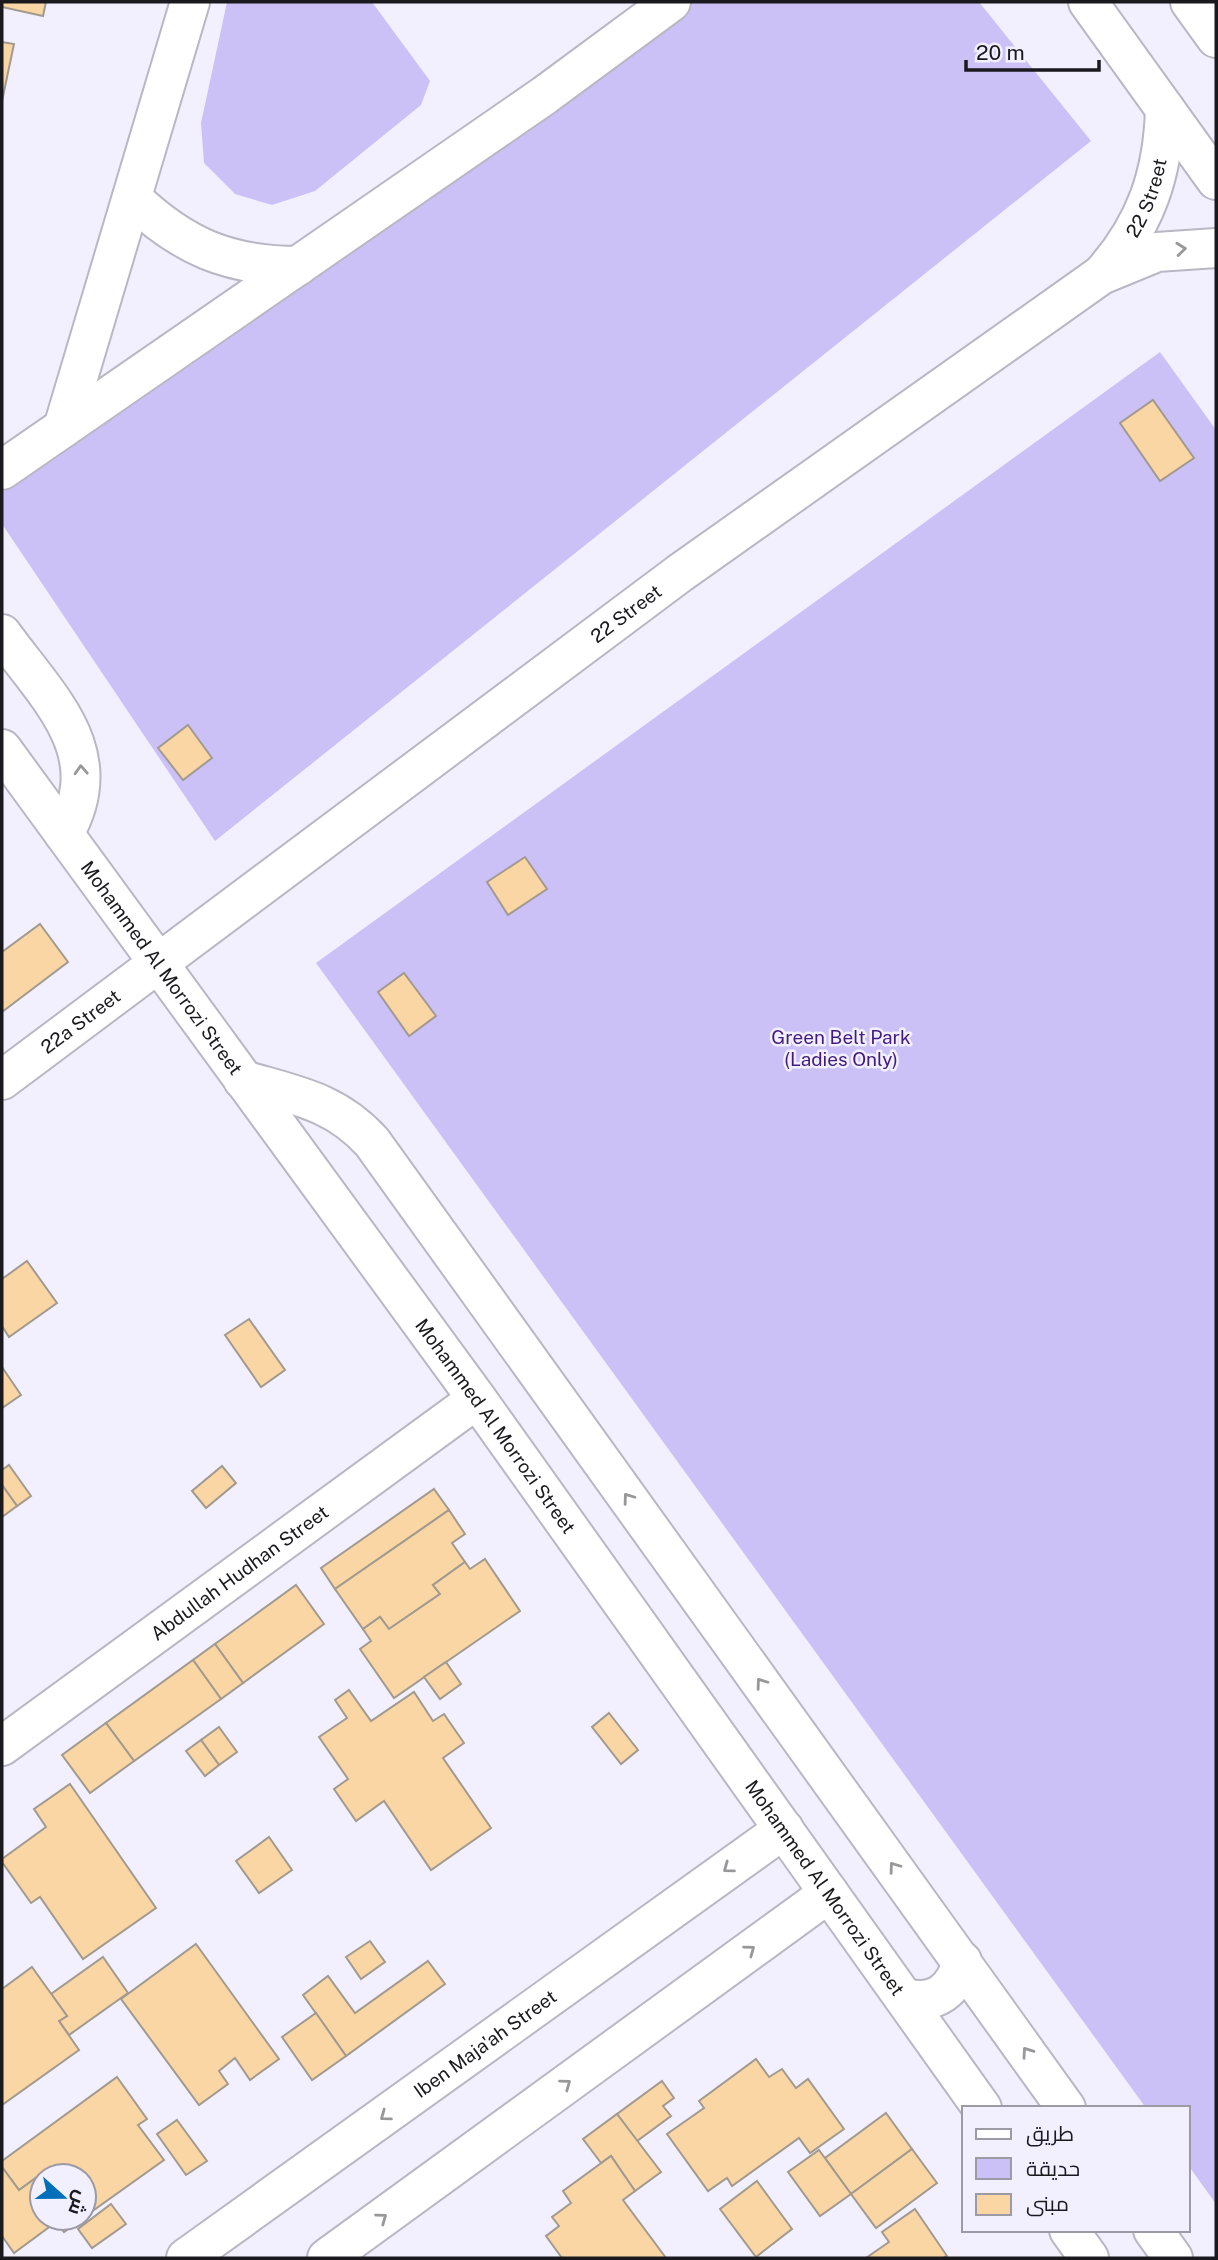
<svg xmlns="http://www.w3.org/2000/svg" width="1218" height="2260" font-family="'Public Sans',Cairo,sans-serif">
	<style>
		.green { fill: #cbc1f7 }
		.building { fill: #fbd6a5; stroke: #a29a8f; stroke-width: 2 }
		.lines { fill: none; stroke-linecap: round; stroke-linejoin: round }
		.minor-casing { stroke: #b9b7c4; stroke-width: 42 }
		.major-casing { stroke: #b9b7c4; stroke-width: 42 }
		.minor { stroke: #fff; stroke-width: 38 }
		.major { stroke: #fff; stroke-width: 38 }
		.oneway { stroke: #98989a }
		.labels { text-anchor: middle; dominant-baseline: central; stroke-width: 5; stroke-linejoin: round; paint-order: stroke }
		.street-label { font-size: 19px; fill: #1a191e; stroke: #f2f0fe }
		.park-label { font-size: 19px; fill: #411b80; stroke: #f2f0fe }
	</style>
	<rect width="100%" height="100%" fill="#f2f0fe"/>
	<g class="green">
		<polygon points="227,2 372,2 430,81 421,105 315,191 272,205 235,194 204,163 201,123"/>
		<polygon points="688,2 979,2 1091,141 215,841 2,524 2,492"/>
		<polygon points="1160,352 1216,430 1216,2204 1188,2165 1188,2108 1146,2108 316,963"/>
	</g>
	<g class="building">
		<polygon points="2,2 46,2 43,16 2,7"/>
		<polygon points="2,42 14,44 2,101"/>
		<polygon points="1153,400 1194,458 1160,481 1120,423"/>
		<polygon points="188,725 212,758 183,780 158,748"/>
		<polygon points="525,857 547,889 508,915 487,882"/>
		<polygon points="40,924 68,962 2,1012 2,952"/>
		<polygon points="404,973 436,1016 409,1036 378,992"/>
		<polygon points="27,1261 57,1303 9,1337 2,1326 2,1279"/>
		<polygon points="249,1319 285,1370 261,1387 225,1335"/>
		<polygon points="2,1367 21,1395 2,1408"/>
		<polygon points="9,1465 31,1496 17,1506 2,1485 2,1470"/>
		<polygon points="222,1466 236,1483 206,1508 192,1491"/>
		<polygon points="2,1485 17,1506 2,1517"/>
		<polygon points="434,1489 449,1510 335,1589 321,1568"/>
		<polygon points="449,1510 465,1534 452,1543 465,1562 433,1585 440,1594 389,1629 380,1617 363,1629 335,1589"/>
		<polygon points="485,1559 520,1611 394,1698 360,1649 371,1641 363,1629 380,1617 389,1629 440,1594 433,1585 465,1562 470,1569"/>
		<polygon points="296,1585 324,1624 243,1683 215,1644"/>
		<polygon points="215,1644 243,1683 221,1699 193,1660"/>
		<polygon points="193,1660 221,1699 134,1761 106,1723"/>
		<polygon points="446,1662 461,1684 440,1699 424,1677"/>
		<polygon points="349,1690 371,1721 414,1692 433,1721 444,1714 464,1743 443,1758 491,1828 431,1870 384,1801 356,1821 334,1789 348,1779 319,1737 347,1718 335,1700"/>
		<polygon points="609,1713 638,1750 621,1764 592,1727"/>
		<polygon points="106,1723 134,1761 90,1793 62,1755"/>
		<polygon points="219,1727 237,1752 219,1765 201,1740"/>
		<polygon points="201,1740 219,1765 205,1776 186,1751"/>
		<polygon points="70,1784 156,1908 83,1959 40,1897 31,1903 2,1862 2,1859 46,1827 34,1809"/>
		<polygon points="269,1837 292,1870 259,1893 236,1861"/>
		<polygon points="370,1941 385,1962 361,1979 346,1957"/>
		<polygon points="196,1944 279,2059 250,2080 235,2058 219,2071 228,2084 199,2105 121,1999"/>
		<polygon points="103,1957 128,1993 69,2035 59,2021 67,2016 51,1994"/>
		<polygon points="428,1961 445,1984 346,2056 303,1995 328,1976 355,2013"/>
		<polygon points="32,1967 67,2016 59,2021 79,2050 2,2105 2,1989"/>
		<polygon points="316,2013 346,2056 312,2080 282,2037"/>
		<polygon points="756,2059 769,2077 782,2069 796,2088 808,2079 844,2129 810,2153 799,2138 732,2186 727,2178 708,2191 667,2134 704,2108 699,2101"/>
		<polygon points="117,2077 147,2119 138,2125 164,2160 84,2217 84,2176 42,2178 40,2175 19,2190 2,2167 2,2161"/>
		<polygon points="662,2081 674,2098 663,2106 671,2116 637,2141 617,2114"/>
		<polygon points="886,2113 912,2149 851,2194 825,2158"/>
		<polygon points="617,2114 661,2172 635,2191 611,2156 601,2163 583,2139"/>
		<polygon points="177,2120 207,2161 186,2175 157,2134"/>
		<polygon points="912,2149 937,2183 876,2228 851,2194"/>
		<polygon points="819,2150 851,2194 820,2216 788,2172"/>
		<polygon points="611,2156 635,2191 623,2200 666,2258 562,2258 546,2236 559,2226 552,2217 571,2203 563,2191"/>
		<polygon points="2,2167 19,2190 40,2175 42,2218 53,2218 56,2222 14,2253 2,2236"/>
		<polygon points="757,2181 792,2229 756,2257 720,2209"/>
		<polygon points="111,2204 126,2224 92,2248 78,2229"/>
		<polygon points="915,2209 947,2256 943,2258 866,2258 889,2242 882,2232"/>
		<polygon points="53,2218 83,2218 64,2232"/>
	</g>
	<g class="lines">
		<defs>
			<g id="minor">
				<path d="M132 198C182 246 228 266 298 266"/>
				<path id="s1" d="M1103 273C1146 224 1163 174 1165 109"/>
				<polyline points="63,428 190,2"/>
				<polyline points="2,470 545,95 671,2"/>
				<path d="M2 634C48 698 111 752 64 834"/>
				<path id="s2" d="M2 749 477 1399 982 2108"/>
				<path id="s3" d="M2 1080 680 573 1101 275 1157 252 1216 248"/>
				<path d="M243 1080C294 1095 335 1101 372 1142L1066 2108"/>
				<path id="s4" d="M2 1746 477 1399"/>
				<path d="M905 1998C935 2006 955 1990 962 1961"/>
				<polyline points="1069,2230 1089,2258"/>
				<polyline points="1153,2230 1173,2258"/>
				<path id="s5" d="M186 2258 784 1829"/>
				<polyline points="327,2258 829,1893"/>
			</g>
			<g id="major">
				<polyline points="1088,2 1216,180"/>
				<polyline points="1190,2 1216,38"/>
			</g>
		</defs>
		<use href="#minor" class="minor-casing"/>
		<use href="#major" class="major-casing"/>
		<use href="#minor" class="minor"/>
		<use href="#major" class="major"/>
	</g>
	<defs><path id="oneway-chevron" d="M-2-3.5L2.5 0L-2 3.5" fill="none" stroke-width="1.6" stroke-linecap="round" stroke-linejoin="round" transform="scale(1.75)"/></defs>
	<g class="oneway">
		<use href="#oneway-chevron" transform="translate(1181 249) rotate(-6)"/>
		<use href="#oneway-chevron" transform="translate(81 770) rotate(-93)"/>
		<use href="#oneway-chevron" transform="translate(628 1498) rotate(-126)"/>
		<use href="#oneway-chevron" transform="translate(761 1683) rotate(-126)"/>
		<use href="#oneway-chevron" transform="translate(894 1867) rotate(-126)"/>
		<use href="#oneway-chevron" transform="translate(728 1868) rotate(144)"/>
		<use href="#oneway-chevron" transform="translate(750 1950) rotate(-36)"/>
		<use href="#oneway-chevron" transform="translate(1027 2052) rotate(-125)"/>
		<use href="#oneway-chevron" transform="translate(566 2084) rotate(-36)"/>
		<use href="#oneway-chevron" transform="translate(385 2116) rotate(144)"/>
		<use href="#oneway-chevron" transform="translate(382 2218) rotate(-36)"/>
	</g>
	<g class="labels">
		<g class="street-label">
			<text stroke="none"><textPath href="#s1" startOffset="88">22 Street</textPath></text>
			<text stroke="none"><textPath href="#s3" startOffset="779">22 Street</textPath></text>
			<text stroke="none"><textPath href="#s2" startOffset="271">Mohammed Al Morrozi Street</textPath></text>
			<text stroke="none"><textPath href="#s3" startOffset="98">22a Street</textPath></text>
			<text stroke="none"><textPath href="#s2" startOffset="838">Mohammed Al Morrozi Street</textPath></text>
			<text stroke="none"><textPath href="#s4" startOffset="294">Abdullah Hudhan Street</textPath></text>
			<text stroke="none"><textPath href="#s2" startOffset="1405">Mohammed Al Morrozi Street</textPath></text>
			<text stroke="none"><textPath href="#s5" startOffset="368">Iben Maja'ah Street</textPath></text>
		</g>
		<g class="park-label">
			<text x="841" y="1037">Green Belt Park<tspan x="841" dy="22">(Ladies Only)</tspan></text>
		</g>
	</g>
	<rect width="1218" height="2260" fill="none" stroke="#1a191e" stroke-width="7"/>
	<rect x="962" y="2106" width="228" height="126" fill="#f2f0fe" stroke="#9c9aa4" stroke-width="2"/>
	<rect x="976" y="2129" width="35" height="10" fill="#ffffff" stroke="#9c9aa4" stroke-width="2"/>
	<text x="1026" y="2141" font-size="21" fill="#1a191e">طريق</text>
	<rect x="976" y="2158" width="35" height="21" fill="#cbc1f7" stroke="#9c9aa4" stroke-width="2"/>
	<text x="1026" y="2176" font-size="21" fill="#1a191e">حديقة</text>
	<rect x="976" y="2194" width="35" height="21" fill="#fbd6a5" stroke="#9c9aa4" stroke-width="2"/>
	<text x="1026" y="2211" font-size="21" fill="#1a191e">مبنى</text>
	<g transform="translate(63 2197) rotate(111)"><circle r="33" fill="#f2f0fe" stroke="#9c9aa4" stroke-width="2"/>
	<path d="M0-5L12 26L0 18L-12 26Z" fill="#006fb9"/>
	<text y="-10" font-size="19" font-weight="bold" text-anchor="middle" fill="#1a191e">ش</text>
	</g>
	<path d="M966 60v10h133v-10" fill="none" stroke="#1a191e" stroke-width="3.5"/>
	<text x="976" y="60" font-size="21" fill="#1a191e" stroke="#f2f0fe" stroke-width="5" paint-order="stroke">20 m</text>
</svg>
